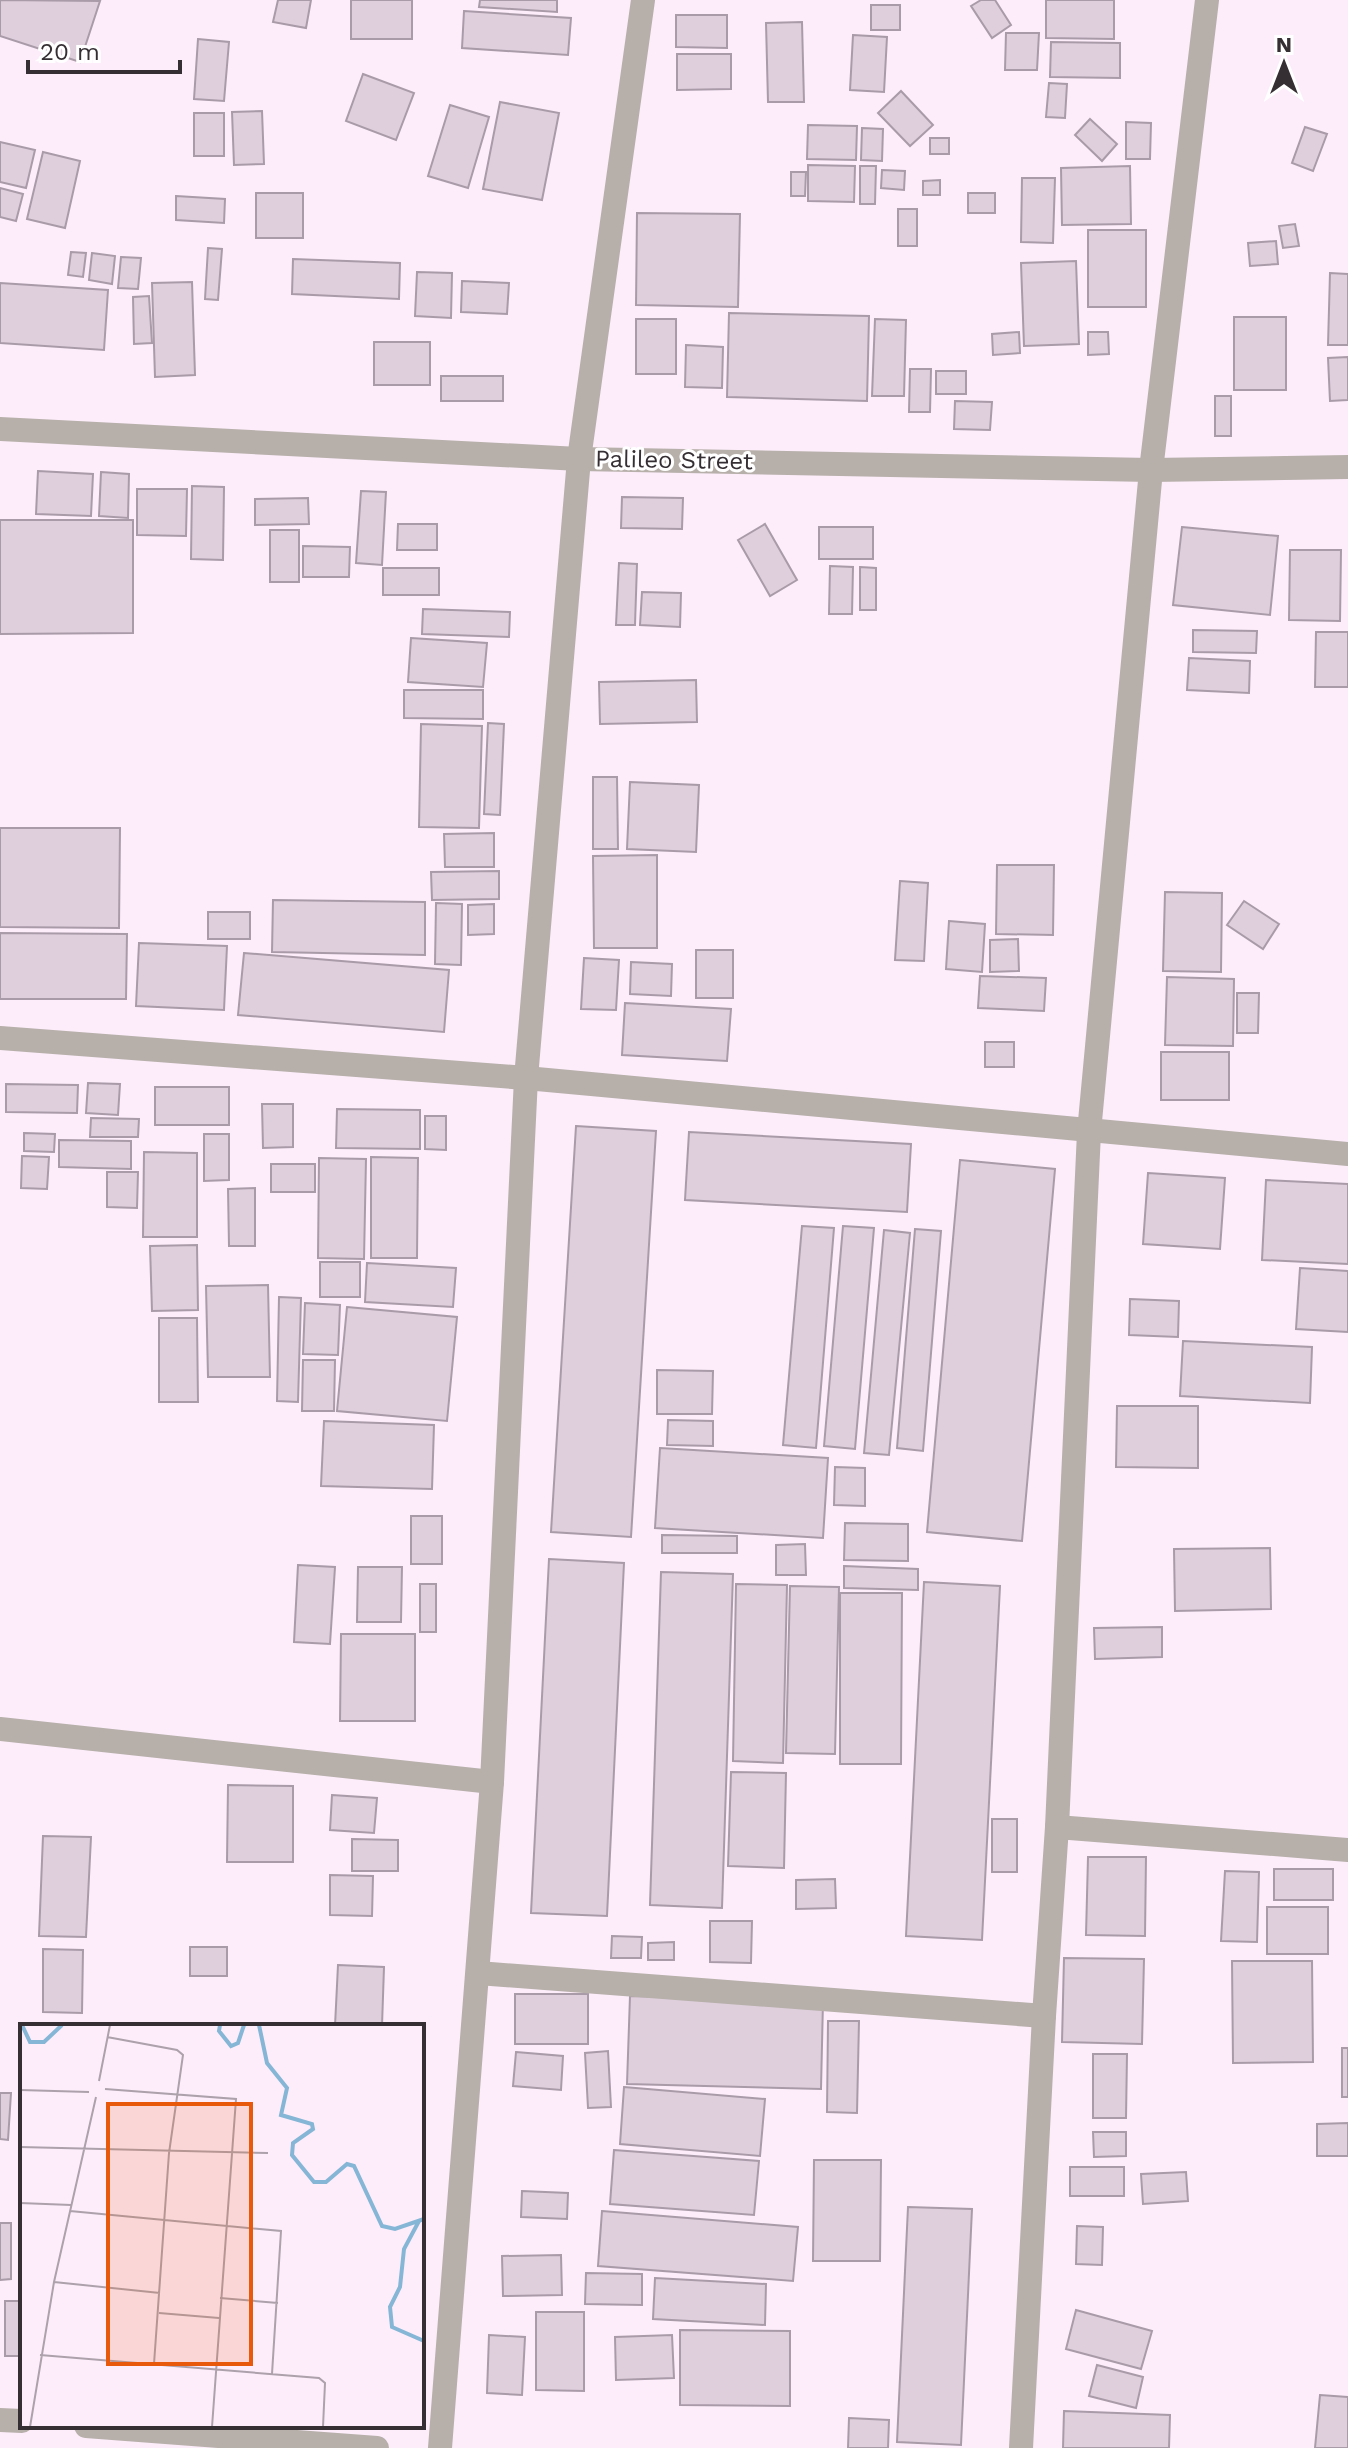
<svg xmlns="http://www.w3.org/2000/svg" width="1348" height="2448" font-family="'Work Sans',sans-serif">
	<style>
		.building { fill: #dfcfdd; stroke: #aa9ba9; stroke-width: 2 }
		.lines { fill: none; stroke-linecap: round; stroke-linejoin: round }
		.minor { stroke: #b7b0aa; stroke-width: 24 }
		.tertiary { stroke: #b7b0aa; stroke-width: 24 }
		.labels { text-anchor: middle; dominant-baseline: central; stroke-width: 6; stroke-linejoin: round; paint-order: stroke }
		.street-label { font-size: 24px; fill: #352f34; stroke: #fff }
		.inset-river { fill: none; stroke: #86b6d5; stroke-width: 4 }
		.inset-road { fill: none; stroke: #ada1ab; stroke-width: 2 }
		.view { fill: #e8590c; fill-opacity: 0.15; stroke: #e8590c; stroke-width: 4 }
		.inset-edge { fill: none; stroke: #352f34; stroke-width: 4 }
	</style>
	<rect width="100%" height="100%" fill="#fdedfb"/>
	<g class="building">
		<polygon points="0,0 100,1 80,62 0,36"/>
		<polygon points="278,0 311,0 306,28 273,22"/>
		<rect x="351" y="0" width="61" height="39"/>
		<polygon points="480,0 557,0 557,12 479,7"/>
		<polygon points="981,0 995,0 1011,25 992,38 971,6"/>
		<polygon points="1046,0 1114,0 1114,39 1046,38"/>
		<rect x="871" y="5" width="29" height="25"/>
		<polygon points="464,11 571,18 568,55 462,48"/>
		<polygon points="676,15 727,15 727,48 676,47"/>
		<polygon points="802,22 804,102 768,102 766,23"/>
		<polygon points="1006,33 1039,33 1037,70 1005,70"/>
		<polygon points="853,35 887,37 884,92 850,90"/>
		<polygon points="198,39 229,42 224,101 194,99"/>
		<polygon points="1051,42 1120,43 1120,78 1050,77"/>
		<polygon points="677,54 731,54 731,89 677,90"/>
		<polygon points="363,74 414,93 396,140 346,121"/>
		<polygon points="1049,83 1067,84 1065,118 1046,117"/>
		<polygon points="901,91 933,125 910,146 878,113"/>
		<polygon points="500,102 559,113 542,200 483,189"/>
		<polygon points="450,105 489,117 468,188 428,176"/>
		<polygon points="262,111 264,164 234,165 232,112"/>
		<rect x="194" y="113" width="30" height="43"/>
		<polygon points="1090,119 1117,144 1102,161 1075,135"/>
		<polygon points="1126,122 1151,123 1150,159 1126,159"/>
		<polygon points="808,125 857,126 856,160 807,159"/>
		<polygon points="1305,127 1327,134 1313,171 1292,163"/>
		<polygon points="862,128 883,129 882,161 861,160"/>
		<rect x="930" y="138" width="19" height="16"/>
		<polygon points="0,142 35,150 26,188 0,182"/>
		<polygon points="43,152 80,161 65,228 27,219"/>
		<polygon points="808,165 855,166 854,202 808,201"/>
		<polygon points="860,166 876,166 875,204 860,204"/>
		<polygon points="1130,166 1131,224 1062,225 1061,168"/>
		<polygon points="882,170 905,171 904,190 881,188"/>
		<polygon points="791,172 806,172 805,196 791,196"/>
		<polygon points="1022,178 1055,178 1053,243 1021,242"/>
		<polygon points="940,180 940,195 923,195 923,181"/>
		<polygon points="0,188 23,194 16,221 0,217"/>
		<rect x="256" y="193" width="47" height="45"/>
		<rect x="968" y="193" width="27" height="20"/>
		<polygon points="176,196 225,199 224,223 176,220"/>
		<rect x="898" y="209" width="19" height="37"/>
		<polygon points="637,213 740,214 738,307 636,305"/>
		<polygon points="1295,224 1299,246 1283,248 1279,226"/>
		<rect x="1088" y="230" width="58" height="77"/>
		<polygon points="1276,241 1278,264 1250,266 1248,243"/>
		<polygon points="208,248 222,249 218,300 205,299"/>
		<polygon points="71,252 86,253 83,277 68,275"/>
		<polygon points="92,253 115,256 112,284 89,280"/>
		<polygon points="121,257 141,258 138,289 118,288"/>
		<polygon points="293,259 400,263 399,299 292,294"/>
		<polygon points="1076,261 1079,344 1024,346 1021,263"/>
		<polygon points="417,272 452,273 451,318 415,316"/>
		<polygon points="1330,273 1348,274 1348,345 1328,345"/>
		<polygon points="462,281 509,283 507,314 461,312"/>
		<polygon points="192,282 195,375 155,377 152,283"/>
		<polygon points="0,283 108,290 104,350 0,343"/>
		<polygon points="149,296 152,343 134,344 133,297"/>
		<polygon points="729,313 869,316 867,401 727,397"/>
		<rect x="1234" y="317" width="52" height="73"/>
		<rect x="636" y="319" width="40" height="55"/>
		<polygon points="875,319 906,320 904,396 872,396"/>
		<polygon points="1019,332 1020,353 993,355 992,334"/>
		<polygon points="1088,332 1108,332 1109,354 1088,355"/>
		<rect x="374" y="342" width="56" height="43"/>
		<polygon points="686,345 723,347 722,388 685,387"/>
		<polygon points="1348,357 1348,400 1330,401 1328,358"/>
		<polygon points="910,369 931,369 930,412 909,412"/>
		<rect x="936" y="371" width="30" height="23"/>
		<rect x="441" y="376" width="62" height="25"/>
		<rect x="1215" y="396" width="16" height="40"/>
		<polygon points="955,401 992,402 990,430 954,429"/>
		<polygon points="38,471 93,474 91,516 36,514"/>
		<polygon points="101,472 129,474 128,518 99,516"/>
		<polygon points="192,486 224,487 223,560 191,559"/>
		<polygon points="137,489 187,489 186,536 137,535"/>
		<polygon points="361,491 386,492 382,565 356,563"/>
		<polygon points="622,497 683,498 682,529 621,528"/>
		<polygon points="308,498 309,524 255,525 255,499"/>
		<polygon points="0,520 133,520 133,633 0,634"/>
		<polygon points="398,524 437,524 437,550 397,550"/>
		<polygon points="765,524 797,580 770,596 738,540"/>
		<rect x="819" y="527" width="54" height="32"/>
		<polygon points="1182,527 1278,536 1270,615 1173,605"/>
		<rect x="270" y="530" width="29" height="52"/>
		<polygon points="303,546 350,547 349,577 303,577"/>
		<polygon points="1290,550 1341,550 1340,621 1289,620"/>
		<polygon points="619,563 637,564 635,625 616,625"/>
		<polygon points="830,566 853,567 852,614 829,614"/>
		<polygon points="860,567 876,568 876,610 860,610"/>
		<rect x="383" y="568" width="56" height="27"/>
		<polygon points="642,592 681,593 680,627 640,625"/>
		<polygon points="423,609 510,612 509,637 422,634"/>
		<polygon points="1193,630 1257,631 1256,653 1193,652"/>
		<polygon points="1316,632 1348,632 1348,687 1315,687"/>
		<polygon points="411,638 487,643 483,687 408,682"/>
		<polygon points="1189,658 1250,661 1249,693 1187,690"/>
		<polygon points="696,680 697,722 600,724 599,682"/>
		<polygon points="404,690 483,690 483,719 404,718"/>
		<polygon points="488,723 504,724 500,815 484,814"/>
		<polygon points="421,724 482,726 479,828 419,827"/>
		<polygon points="593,777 617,777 618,849 593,849"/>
		<polygon points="630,782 699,785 696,852 627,849"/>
		<polygon points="0,828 120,828 119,928 0,927"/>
		<polygon points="494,833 494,867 445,867 444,834"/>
		<polygon points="657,855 657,948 594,948 593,856"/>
		<polygon points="997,865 1054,865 1053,935 996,934"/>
		<polygon points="499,871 499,899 432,900 431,872"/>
		<polygon points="900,881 928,883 924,961 895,960"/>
		<polygon points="1165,892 1222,893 1221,972 1163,971"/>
		<polygon points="273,900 425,902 425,955 272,952"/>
		<polygon points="1244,901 1279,924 1263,949 1227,925"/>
		<polygon points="436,903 462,904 461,965 435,964"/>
		<polygon points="494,904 494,934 468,935 468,905"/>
		<rect x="208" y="912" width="42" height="27"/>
		<polygon points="949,921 985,924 982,972 946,969"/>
		<polygon points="0,933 127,934 126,999 0,999"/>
		<polygon points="1018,939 1019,971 990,972 990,940"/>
		<polygon points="139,943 227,946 224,1010 136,1006"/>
		<rect x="696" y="950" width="37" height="48"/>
		<polygon points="244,953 449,970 444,1032 238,1015"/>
		<polygon points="584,958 619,960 616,1010 581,1009"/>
		<polygon points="631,962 672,964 671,996 630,994"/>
		<polygon points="980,976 1046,978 1044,1011 978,1008"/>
		<polygon points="1167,977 1234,979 1233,1046 1165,1045"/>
		<polygon points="1237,993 1259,993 1258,1033 1237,1033"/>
		<polygon points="625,1003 731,1009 727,1061 622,1055"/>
		<rect x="985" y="1042" width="29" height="25"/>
		<rect x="1161" y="1052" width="68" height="48"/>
		<polygon points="88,1083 120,1084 118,1115 86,1113"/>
		<polygon points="6,1084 78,1085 77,1113 6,1112"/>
		<rect x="155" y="1087" width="74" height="38"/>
		<polygon points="262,1104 293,1104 293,1147 263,1148"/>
		<polygon points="337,1109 420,1110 420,1149 336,1148"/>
		<polygon points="425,1116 446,1116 446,1150 425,1149"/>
		<polygon points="91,1118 139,1119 138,1137 90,1137"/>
		<polygon points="576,1126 656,1131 631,1537 551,1532"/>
		<polygon points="689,1132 911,1144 907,1212 685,1200"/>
		<polygon points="24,1133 55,1134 54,1152 24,1151"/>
		<polygon points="204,1134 229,1134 229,1180 204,1181"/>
		<polygon points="59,1140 131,1141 131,1169 59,1167"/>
		<polygon points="144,1152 197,1153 197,1237 143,1237"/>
		<polygon points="22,1156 49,1157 47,1189 21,1188"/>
		<polygon points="371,1157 418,1158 417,1258 371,1258"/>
		<polygon points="319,1158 366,1159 364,1259 318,1258"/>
		<polygon points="960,1160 1055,1169 1022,1541 927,1532"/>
		<rect x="271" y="1164" width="44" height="28"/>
		<polygon points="107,1172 138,1172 137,1208 107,1207"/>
		<polygon points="1148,1173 1225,1178 1220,1249 1143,1244"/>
		<polygon points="1266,1180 1348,1184 1348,1264 1262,1260"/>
		<polygon points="255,1188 255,1246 229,1246 228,1189"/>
		<polygon points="802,1226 834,1228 816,1448 783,1445"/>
		<polygon points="843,1226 874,1228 855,1449 824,1446"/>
		<polygon points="915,1229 941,1231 923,1451 897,1448"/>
		<polygon points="884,1230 910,1233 889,1455 864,1453"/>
		<polygon points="197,1245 198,1310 152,1311 150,1246"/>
		<rect x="320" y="1262" width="40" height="35"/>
		<polygon points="367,1263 456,1268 453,1307 365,1302"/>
		<polygon points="1300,1268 1348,1271 1348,1332 1296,1329"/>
		<polygon points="268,1285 270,1377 208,1377 206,1286"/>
		<polygon points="279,1297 301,1298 298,1402 277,1401"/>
		<polygon points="1130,1299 1179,1301 1178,1337 1129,1335"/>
		<polygon points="305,1303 340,1305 338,1355 303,1354"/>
		<polygon points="347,1307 457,1317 447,1421 337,1411"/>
		<polygon points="159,1318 197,1318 198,1402 159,1402"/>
		<polygon points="1183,1341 1312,1347 1310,1403 1180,1396"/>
		<polygon points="303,1360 335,1360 334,1411 302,1411"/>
		<polygon points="657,1370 713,1371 712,1414 657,1414"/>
		<polygon points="1117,1406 1198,1406 1198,1468 1116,1467"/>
		<polygon points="668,1420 713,1421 713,1446 667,1445"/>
		<polygon points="324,1421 434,1425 432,1489 321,1486"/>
		<polygon points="660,1448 828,1458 823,1538 655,1528"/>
		<polygon points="835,1467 865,1468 865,1506 834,1505"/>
		<rect x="411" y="1516" width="31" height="48"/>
		<polygon points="845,1523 908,1524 908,1561 844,1560"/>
		<polygon points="662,1535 737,1536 737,1553 662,1553"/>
		<polygon points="805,1544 806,1575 776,1575 776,1545"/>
		<polygon points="1270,1548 1271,1609 1175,1611 1174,1549"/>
		<polygon points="549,1559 624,1563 607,1916 531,1913"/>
		<polygon points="298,1565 335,1567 330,1644 294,1642"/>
		<polygon points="844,1566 918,1569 918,1590 844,1588"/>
		<polygon points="358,1567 402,1567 401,1622 357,1622"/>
		<polygon points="661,1572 733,1574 722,1908 650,1905"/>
		<polygon points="924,1582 1000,1586 982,1940 906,1936"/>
		<rect x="420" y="1584" width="16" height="48"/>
		<polygon points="736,1584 787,1585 783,1763 733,1761"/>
		<polygon points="790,1586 839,1587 835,1754 786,1753"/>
		<polygon points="840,1593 902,1593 901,1764 840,1764"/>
		<polygon points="1162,1627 1162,1657 1095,1659 1094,1628"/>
		<polygon points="341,1634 415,1634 415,1721 340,1721"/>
		<polygon points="731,1772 786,1773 784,1868 728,1866"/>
		<polygon points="228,1785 293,1786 293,1862 227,1862"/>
		<polygon points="332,1795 377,1798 374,1833 330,1830"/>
		<rect x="992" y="1819" width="25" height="53"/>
		<polygon points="43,1836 91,1837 86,1937 39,1936"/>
		<polygon points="352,1839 398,1840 398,1871 352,1871"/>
		<polygon points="1088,1857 1146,1857 1145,1936 1086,1935"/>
		<rect x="1274" y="1869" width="59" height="31"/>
		<polygon points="1225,1871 1259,1872 1257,1942 1221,1941"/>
		<polygon points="330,1875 373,1876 372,1916 330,1915"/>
		<polygon points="835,1879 836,1908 796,1909 796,1880"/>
		<rect x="1267" y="1907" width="61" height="47"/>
		<polygon points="710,1921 752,1921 751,1963 710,1962"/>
		<polygon points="612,1936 642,1937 641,1958 611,1958"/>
		<polygon points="674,1942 674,1960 648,1960 648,1943"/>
		<rect x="190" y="1947" width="37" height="29"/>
		<polygon points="43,1949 83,1950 82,2013 43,2012"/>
		<polygon points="1064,1958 1144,1959 1142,2044 1062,2042"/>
		<polygon points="1232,1961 1312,1961 1313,2062 1233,2063"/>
		<polygon points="338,1965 384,1967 382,2026 335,2026"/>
		<rect x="515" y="1994" width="73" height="50"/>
		<polygon points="630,1996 823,2001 821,2089 627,2084"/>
		<polygon points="828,2021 859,2021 857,2113 827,2112"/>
		<rect x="1342" y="2048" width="6" height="49"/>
		<polygon points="608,2051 611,2107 588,2108 585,2053"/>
		<polygon points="516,2052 563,2056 561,2090 513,2086"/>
		<polygon points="1093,2054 1127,2054 1126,2118 1093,2118"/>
		<polygon points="624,2087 765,2099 760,2156 620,2144"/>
		<polygon points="0,2093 11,2093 8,2140 0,2139"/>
		<polygon points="1348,2123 1348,2156 1317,2156 1317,2124"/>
		<polygon points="1093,2132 1126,2132 1126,2156 1094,2157"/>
		<polygon points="614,2150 759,2161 754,2215 610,2204"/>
		<polygon points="814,2160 881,2160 880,2261 813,2261"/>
		<rect x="1070" y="2167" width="54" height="29"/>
		<polygon points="1186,2172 1188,2201 1143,2204 1141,2174"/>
		<polygon points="522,2191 568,2193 567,2219 521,2217"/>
		<polygon points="908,2207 972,2209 961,2445 897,2442"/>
		<polygon points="602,2211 798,2227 793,2281 598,2266"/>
		<polygon points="0,2223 11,2223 11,2279 0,2280"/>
		<polygon points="1077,2226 1103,2227 1102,2265 1076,2264"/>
		<polygon points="561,2255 562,2295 503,2296 502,2256"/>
		<polygon points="586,2273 642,2274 642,2305 585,2304"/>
		<polygon points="655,2278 766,2284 765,2325 653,2319"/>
		<rect x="5" y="2301" width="17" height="55"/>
		<polygon points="1076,2310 1152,2331 1141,2369 1066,2349"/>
		<polygon points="536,2312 584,2312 584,2391 536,2390"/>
		<polygon points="680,2330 790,2331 790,2406 680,2405"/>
		<polygon points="489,2335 525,2337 522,2395 487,2393"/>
		<polygon points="672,2335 674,2378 616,2380 615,2337"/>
		<polygon points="1097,2365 1143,2377 1136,2408 1089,2396"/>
		<polygon points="1320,2395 1348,2397 1348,2448 1315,2448"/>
		<polygon points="1064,2411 1170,2415 1169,2448 1063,2448"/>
		<polygon points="849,2418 889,2420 888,2448 848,2448"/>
	</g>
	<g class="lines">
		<g class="minor">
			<polyline points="0,429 579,459 1151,470 1348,467"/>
			<polyline points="0,1038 526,1078 1348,1154"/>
			<polyline points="0,1729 492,1782"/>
			<polyline points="1057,1827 1348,1850"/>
			<polyline points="478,1973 1044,2016"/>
			<polyline points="440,2448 492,1782 526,1078 579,459 643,0"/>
			<polyline points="1021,2448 1044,2016 1057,1827 1089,1132 1151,470 1207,0"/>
		</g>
		<g class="tertiary">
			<polyline points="0,2420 22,2421"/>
			<polyline points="86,2426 377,2448"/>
		</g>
	</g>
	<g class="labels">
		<g class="street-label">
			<text transform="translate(674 460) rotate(1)">Palileo Street</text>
		</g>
	</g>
	<g transform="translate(20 2024)">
		<rect width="404" height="404" fill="#fdedfb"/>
		<path class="inset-river" d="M2 1 10 18H24L42 1M200 1 199 7 211 22 218 19 224 1M239 1 247 39 267 64 261 91 292 100 293 105 273 119 272 131 294 158H306L327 140 334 142 362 202 375 205 404 195M399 197 384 225 380 263 370 283 372 303 404 317"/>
		<path class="inset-road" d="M87 13 157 26 163 31 149 129 134 340M79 57 90 1M85 65 216 75 192 403M0 66 69 68M0 123 248 129M0 179 51 181M50 187 261 207 252 350M34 258 140 269M200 274 258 279M139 289 199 294M20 331 299 354 305 359 303 403M10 403 34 258 76 73"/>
		<path class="view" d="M88 80H231V340H88Z"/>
		<rect width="404" height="404" class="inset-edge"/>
	</g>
	<g transform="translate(1284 64)" stroke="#ffffff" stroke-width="6" paint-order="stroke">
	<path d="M0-6L14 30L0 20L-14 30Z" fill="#352f34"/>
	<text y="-12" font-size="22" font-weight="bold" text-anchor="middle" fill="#352f34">N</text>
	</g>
	<path d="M28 60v12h152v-12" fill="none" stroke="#352f34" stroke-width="4"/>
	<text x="40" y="60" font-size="24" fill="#352f34" stroke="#ffffff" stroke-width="6" paint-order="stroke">20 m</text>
</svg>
